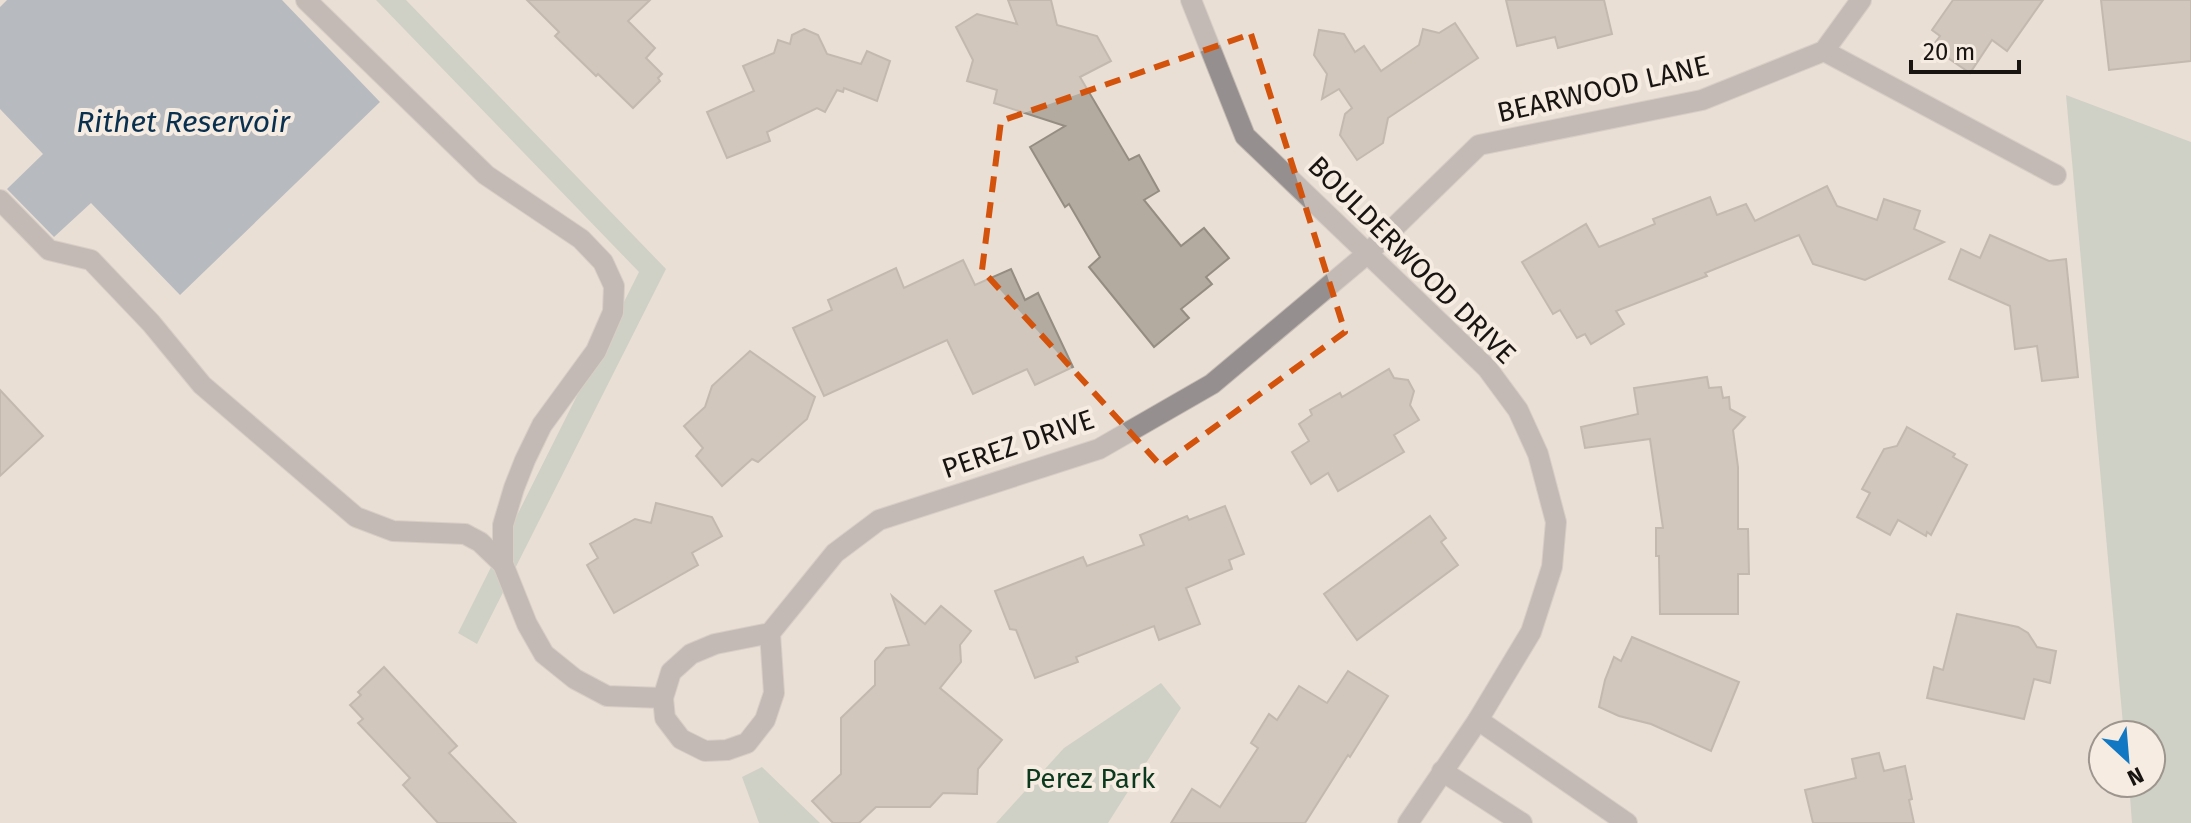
<svg xmlns="http://www.w3.org/2000/svg" width="2191" height="823" font-family="'Fira Sans',sans-serif">
	<style>
		.green { fill: #afc1b3 }
		.water { fill: #7b91a6 }
		.building { fill: #b3aaa0; stroke: #958c82; stroke-width: 2 }
		.lines { fill: none; stroke-linecap: round; stroke-linejoin: round }
		.minor-casing { stroke: #c3bab2; stroke-width: 22 }
		.minor { stroke: #958f90; stroke-width: 20 }
		.marked { fill: none; stroke: #d3520c; stroke-width: 6; stroke-dasharray: 16 10; stroke-linejoin: round }
		.labels { text-anchor: middle; dominant-baseline: central; stroke-width: 8; stroke-linejoin: round; paint-order: stroke }
		.street-label { font-size: 28px; fill: #171411; stroke: #f6ece2 }
		.park-label { font-size: 28px; fill: #0b391d; stroke: #f6ece2 }
		.water-label { font-size: 30px; font-style: italic; fill: #09304f; stroke: #f6ece2 }
	</style>
	<rect width="100%" height="100%" fill="#e9dfd5"/>
	<g class="green">
		<polygon points="376,0 406,0 666,269 477,644 458,633 639,272"/>
		<polygon points="2066,95 2191,142 2191,823 2132,823 2129,783 2151,783 2151,735 2124,735"/>
		<polygon points="1161,683 1181,708 1108,823 996,823 1064,748"/>
		<polygon points="762,767 820,823 759,823 742,777"/>
	</g>
	<polygon class="water" points="7,0 282,0 380,102 180,295 91,203 54,237 7,189 43,154 0,109 0,7"/>
	<g class="building">
		<polygon points="527,0 650,0 628,21 655,48 646,58 662,74 658,78 660,81 633,108 598,74 596,76 555,36 559,32"/>
		<polygon points="1008,0 1051,0 1057,25 1097,36 1111,61 1080,77 1129,160 1139,155 1159,191 1144,200 1181,246 1204,228 1229,258 1206,277 1212,284 1181,309 1189,318 1154,347 1089,267 1100,257 1069,204 1065,207 1030,147 1065,126 994,103 997,90 967,81 973,60 956,27 977,14 1017,24"/>
		<polygon points="1506,0 1604,0 1612,34 1558,48 1555,37 1517,46"/>
		<polygon points="1953,0 2043,0 2007,51 1992,40 1970,73 1932,47 1940,36 1932,30"/>
		<polygon points="2101,0 2191,0 2191,61 2109,70"/>
		<polygon points="1455,23 1478,58 1388,118 1383,143 1357,160 1340,135 1345,114 1352,108 1339,89 1322,99 1327,74 1314,55 1319,30 1344,34 1355,52 1364,46 1381,71 1419,45 1423,29 1439,33"/>
		<polygon points="804,29 818,35 827,54 861,64 867,51 890,61 877,101 844,88 843,92 837,90 825,112 817,108 767,132 770,141 727,158 707,112 754,91 743,66 774,53 778,40 790,44 792,35"/>
		<polygon points="1827,186 1837,206 1877,220 1884,199 1920,211 1914,229 1944,242 1865,280 1813,264 1799,235 1705,273 1707,276 1616,311 1624,324 1591,344 1585,334 1577,338 1560,310 1553,314 1522,262 1586,224 1599,247 1655,224 1653,219 1710,197 1717,215 1746,204 1755,221"/>
		<polygon points="1990,235 2049,261 2066,259 2078,377 2042,381 2037,346 2015,349 2010,306 1949,279 1961,249 1980,258"/>
		<polygon points="963,260 975,285 1011,269 1025,300 1038,293 1073,367 1035,385 1027,369 973,394 947,340 824,396 793,328 832,310 828,300 896,268 904,288"/>
		<polygon points="750,351 815,397 807,419 758,462 752,459 722,486 696,456 703,448 684,426 705,407 712,386"/>
		<polygon points="1389,369 1394,378 1408,380 1414,391 1410,405 1419,420 1394,435 1404,452 1338,491 1328,473 1311,484 1292,452 1309,441 1299,424 1312,415 1310,410 1340,393 1342,397"/>
		<polygon points="1707,377 1709,388 1721,387 1723,398 1729,397 1730,409 1745,417 1733,430 1738,467 1738,529 1748,529 1749,574 1738,574 1738,614 1660,614 1659,556 1656,556 1656,528 1663,528 1650,439 1585,448 1581,427 1638,414 1634,388"/>
		<polygon points="0,390 43,436 0,476"/>
		<polygon points="1907,427 1955,454 1953,457 1967,465 1931,535 1927,532 1926,536 1898,520 1890,535 1857,517 1870,493 1862,489 1884,449 1897,446"/>
		<polygon points="656,503 712,517 722,536 692,553 698,565 614,613 587,565 598,558 590,544 635,519 651,523"/>
		<polygon points="1225,506 1244,554 1229,560 1232,569 1186,588 1200,624 1159,640 1154,626 1076,657 1078,662 1035,678 1016,630 1010,629 995,591 1083,557 1087,566 1144,545 1140,535 1187,516 1189,520"/>
		<polygon points="1430,516 1446,538 1441,542 1458,565 1357,640 1324,594"/>
		<polygon points="892,596 925,624 941,606 971,631 960,645 961,662 940,688 1002,740 978,769 977,794 943,793 930,807 876,807 859,823 833,823 812,801 841,774 841,718 875,685 875,661 886,648 909,645"/>
		<polygon points="1957,614 2018,627 2028,633 2037,647 2056,651 2050,683 2034,679 2024,719 1927,698 1934,667 1943,670"/>
		<polygon points="1632,637 1739,682 1711,751 1651,724 1619,716 1599,707 1605,680 1614,657 1621,661"/>
		<polygon points="384,667 457,746 449,753 516,823 438,823 403,785 410,778 358,723 363,719 350,705 361,695 358,692"/>
		<polygon points="1348,671 1388,696 1350,757 1348,755 1305,823 1171,823 1192,789 1220,807 1258,748 1251,743 1269,714 1277,720 1299,686 1327,703"/>
		<polygon points="1879,753 1884,771 1905,766 1912,799 1909,800 1914,823 1813,823 1805,790 1856,778 1852,759"/>
	</g>
	<g class="lines">
		<defs>
			<g id="minor">
				<polyline points="306,0 486,175 581,239 603,262 614,286 613,312 596,351 542,425 525,460 514,488 503,525 503,564 527,624 544,654 575,679 607,696 663,698"/>
				<polyline points="1191,0 1245,136 1487,368 1518,410 1538,454 1556,522 1552,567 1531,632 1478,720 1408,823"/>
				<polyline points="1824,51 2056,175"/>
				<polyline points="0,200 49,250 91,260 151,323 202,385 356,517 393,531 465,534 480,542 503,564"/>
				<polyline points="770,633 774,693 765,720 747,743 727,750 705,751 681,739 665,718 663,698 671,672 691,654 715,644 770,633 835,553 879,520 1099,449 1212,384 1368,253 1479,145 1702,100 1824,51 1861,0"/>
				<polyline points="1478,720 1627,823"/>
				<polyline points="1442,771 1522,823"/>
			</g>
		</defs>
		<use href="#minor" class="minor-casing"/>
		<use href="#minor" class="minor"/>
	</g>
	<path d="M0 0H2191V823H0ZM1251 34 1345 332 1161 466 982 270 1001 121Z" fill="#e9dfd5" fill-opacity=".55" fill-rule="evenodd"/>
	<path class="marked" d="M1251 34 1345 332 1161 466 982 270 1001 121Z"/>
	<g class="labels">
		<g class="street-label">
			<text transform="translate(1603 89) rotate(-13)">BEARWOOD LANE</text>
			<text transform="translate(1412 260) rotate(45)">BOULDERWOOD DRIVE</text>
			<text transform="translate(1018 444) rotate(-19)">PEREZ DRIVE</text>
		</g>
		<g class="park-label">
			<text x="1090" y="778">Perez Park</text>
		</g>
		<g class="water-label">
			<text x="183" y="122">Rithet Reservoir</text>
		</g>
	</g>
	<g transform="translate(2127 759) rotate(154)"><circle r="38" fill="#f6ece2" stroke="#9d968e" stroke-width="2"/>
	<path d="M0-6L14 30L0 20L-14 30Z" fill="#1278c3"/>
	<text y="-12" font-size="22" font-weight="bold" text-anchor="middle" fill="#171411">N</text>
	</g>
	<path d="M1911 60v12h108v-12" fill="none" stroke="#171411" stroke-width="4"/>
	<text x="1923" y="60" font-size="24" fill="#171411" stroke="#f6ece2" stroke-width="6" paint-order="stroke">20 m</text>
</svg>
